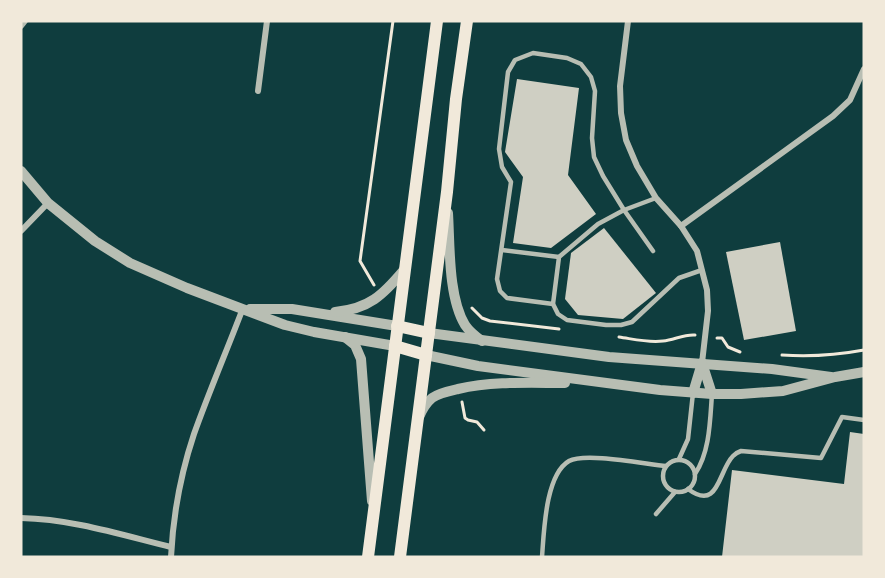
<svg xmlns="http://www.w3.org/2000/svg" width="885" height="578" font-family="'Libre Baskerville',serif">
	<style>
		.building { fill: #cfcfc3 }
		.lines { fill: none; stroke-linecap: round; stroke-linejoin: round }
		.path { stroke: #f1e9da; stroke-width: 3 }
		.service { stroke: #b8beb3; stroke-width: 4.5 }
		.minor { stroke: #b8beb3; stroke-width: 6 }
		.tertiary { stroke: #b8beb3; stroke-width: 10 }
		.secondary { stroke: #f1e9da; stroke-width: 12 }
	</style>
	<rect width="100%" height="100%" fill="#0f3d3e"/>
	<g class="building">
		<polygon points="517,79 579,88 568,175 596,214 551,248 513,243 523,177 505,152"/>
		<polygon points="604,228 656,293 623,319 578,315 565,299 571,253"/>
		<polygon points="780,242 796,331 744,340 726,252"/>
		<polygon points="850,432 864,434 864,557 722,557 732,470 844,484"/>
	</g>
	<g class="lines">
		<g class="path">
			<polyline points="374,285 360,261 393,21"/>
			<polyline points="472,308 482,318 490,321 559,329"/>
			<path d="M619 337C633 339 648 343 663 341 674 340 684 334 695 335"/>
			<polyline points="717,338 722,338 728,347 740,352"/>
			<path d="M782 355C810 357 837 355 864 350"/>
			<polyline points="462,402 465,418 468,420 477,422 484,430"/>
		</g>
		<g class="service">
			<polyline points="656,198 624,210 598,224 559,257 553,304 558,314 567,320 606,325 621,325 632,322 679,278 702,270"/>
			<polyline points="502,250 559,257"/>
			<polyline points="553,304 507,298 500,291 497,279 511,182 502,167 499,149 508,72 515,60 533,53 567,58 581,64 591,77 595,91 592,138 594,157 603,176 624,210 653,251"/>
			<polyline points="679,459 688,439 693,393"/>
			<circle cx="679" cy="476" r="16"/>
			<path d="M695 474C710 452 710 420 712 394"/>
			<path d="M688 489C719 512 718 471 733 456 735 454 738 452 741 451L821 458 842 417 864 420"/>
			<polyline points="656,514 675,492"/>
			<path d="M542 557C544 533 545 475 569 461 585 452 645 464 666 466"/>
		</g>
		<g class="minor">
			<polyline points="628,21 620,86 621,113 626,140 637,166 656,198 681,226 697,251 707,290 708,311 702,363"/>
			<polyline points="21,26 25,21"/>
			<polyline points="258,91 267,21"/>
			<polyline points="681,226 833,116 850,100 864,69"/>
			<polyline points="21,231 48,203"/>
			<path d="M21 518C72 519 122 535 171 547"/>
			<path d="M171 557C173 516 181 473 194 434 209 392 227 350 243 308"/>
		</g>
		<g class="tertiary">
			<polyline points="21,171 48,203 95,241 130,263 187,288 285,325 314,332 395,346"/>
			<path d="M448 213C450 245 448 297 465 325 469 331 475 336 482 341"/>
			<polyline points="250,309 292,309 397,326"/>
			<path d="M335 312C369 309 383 295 404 270"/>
			<polyline points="429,333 609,357 772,369 831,377"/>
			<polyline points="345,337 355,345 361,359 372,501"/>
			<polyline points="426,355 478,366 660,390 712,394 741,394 783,391 835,377 864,372"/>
			<polyline points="702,363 712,394"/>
			<polyline points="693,393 702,363"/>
			<path d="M419 417C422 410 426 403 432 398 439 393 449 391 458 389 493 381 529 383 565 383"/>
		</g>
		<g class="secondary">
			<polyline points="397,326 429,333"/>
			<polyline points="395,346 426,355"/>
			<polyline points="368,557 437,21"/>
			<polyline points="400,557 447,192 456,99 467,21"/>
		</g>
	</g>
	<rect width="885" height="578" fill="none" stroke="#f1e9da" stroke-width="45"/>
</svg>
